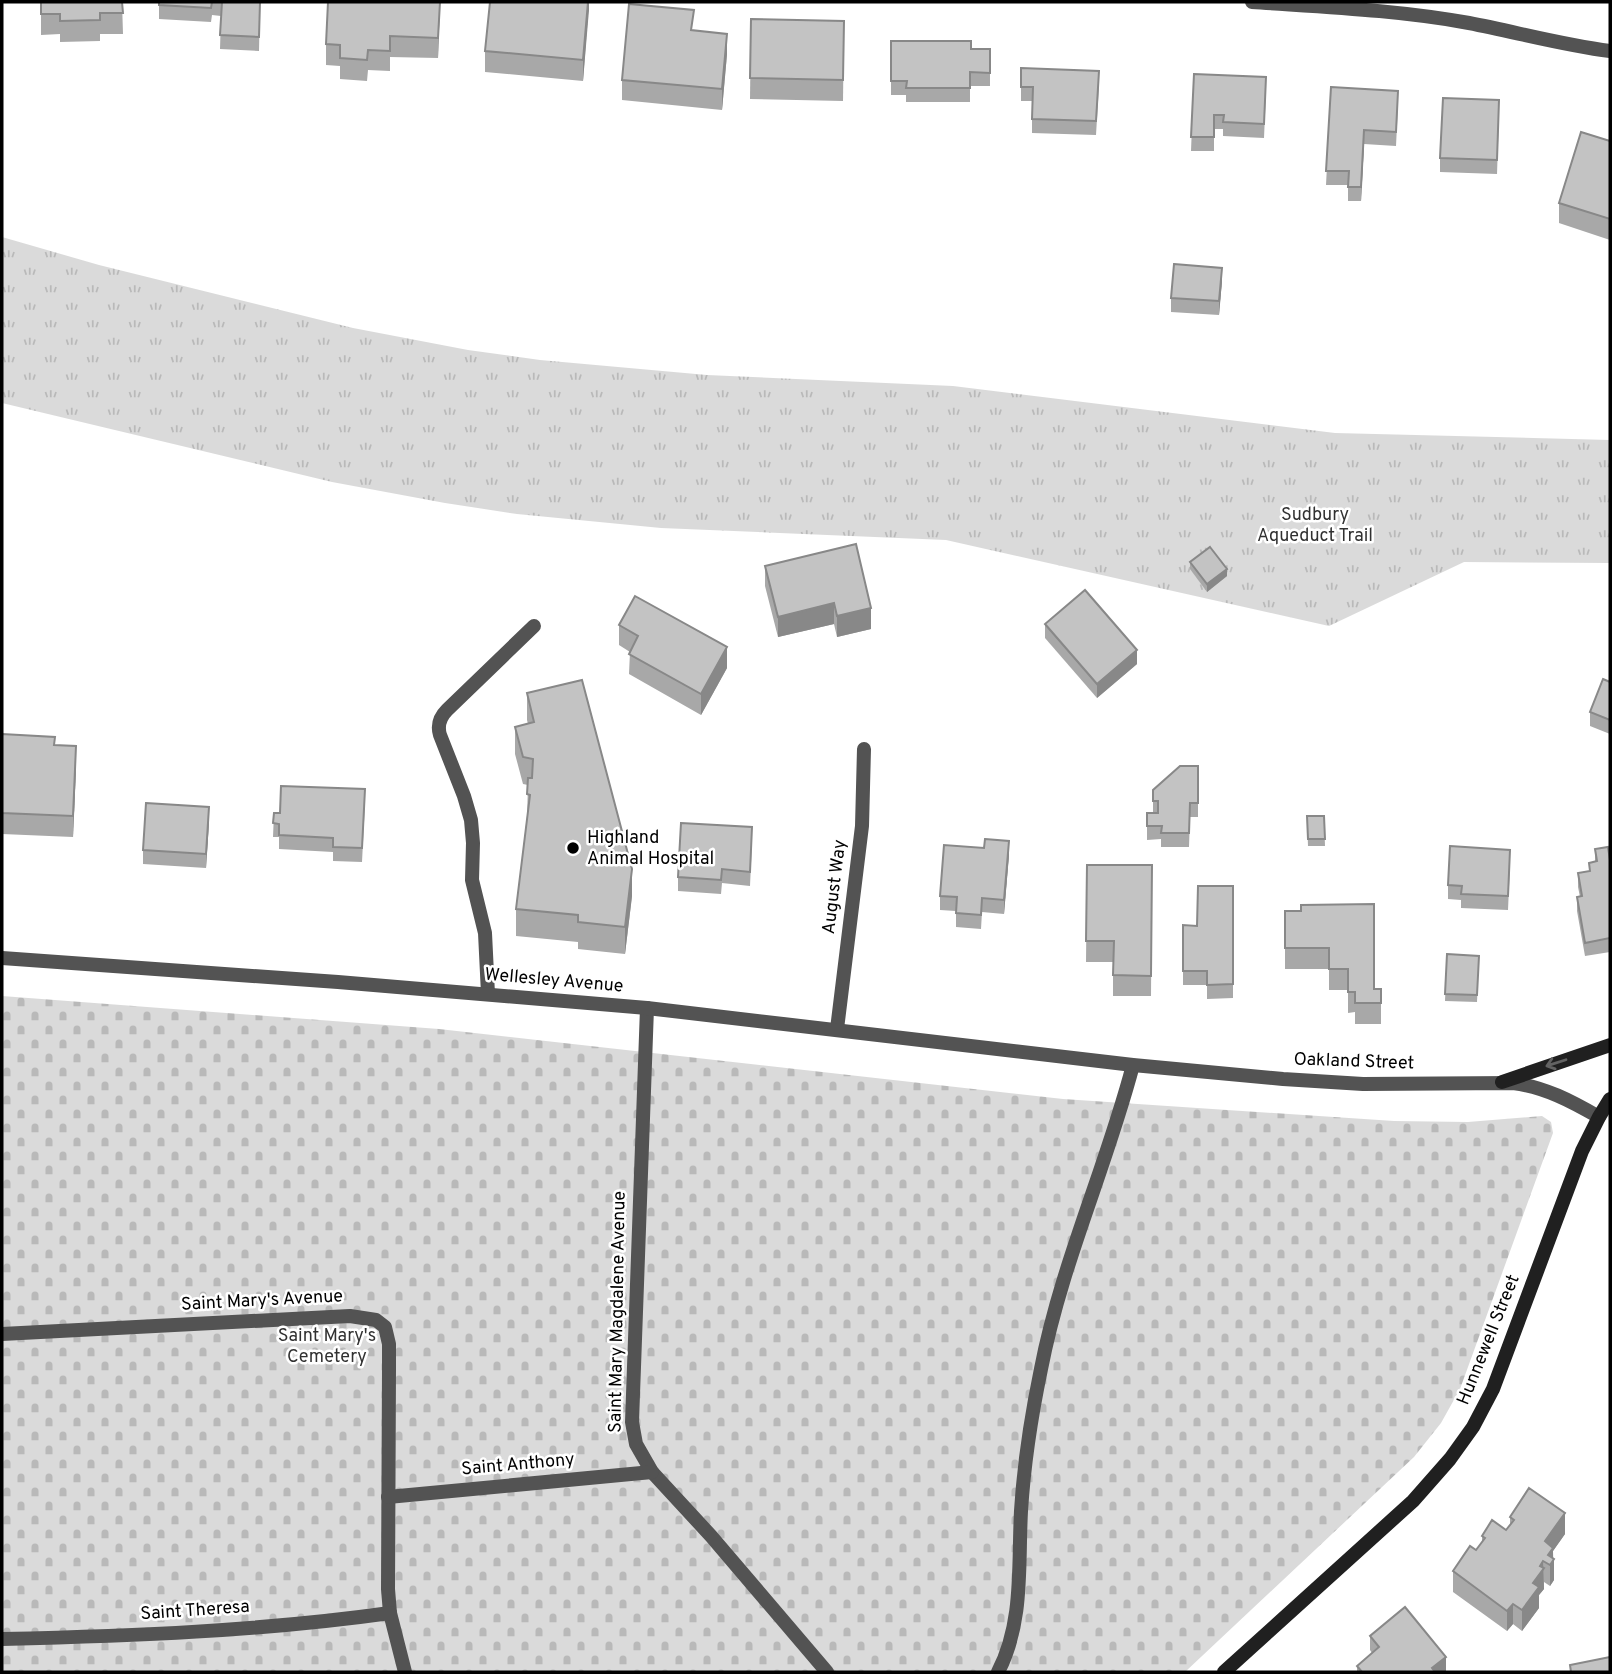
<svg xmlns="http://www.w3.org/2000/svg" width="1612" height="1674" font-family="Overpass,sans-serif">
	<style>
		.grass { fill: url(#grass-tufts) }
		.cemetery { fill: url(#cemetery-stones) }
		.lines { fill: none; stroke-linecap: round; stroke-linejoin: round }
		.service { stroke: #535353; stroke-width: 14 }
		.minor { stroke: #535353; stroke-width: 14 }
		.tertiary { stroke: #535353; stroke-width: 14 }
		.secondary { stroke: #202020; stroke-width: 14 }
		.wall { fill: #a8a8a8 }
		.shaded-wall { fill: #888 }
		.building { fill: #c3c3c3; stroke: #888; stroke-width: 2 }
		.oneway { stroke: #636363 }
		.poi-dot { fill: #000; stroke: #fff; stroke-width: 2.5 }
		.labels { text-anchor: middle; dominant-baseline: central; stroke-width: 5; stroke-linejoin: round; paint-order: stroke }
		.park-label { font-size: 18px; fill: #313131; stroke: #fff }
		.poi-label { font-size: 18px; fill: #000; stroke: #fff; text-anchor: start }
		.street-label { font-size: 18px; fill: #000; stroke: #fff }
	</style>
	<defs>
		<pattern id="grass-tufts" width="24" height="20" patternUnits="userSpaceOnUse" patternTransform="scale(1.75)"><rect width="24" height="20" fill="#dadada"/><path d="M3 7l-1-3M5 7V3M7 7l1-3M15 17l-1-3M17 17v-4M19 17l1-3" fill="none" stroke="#b9b9b9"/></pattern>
		<pattern id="cemetery-stones" width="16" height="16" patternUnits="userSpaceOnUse" patternTransform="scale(1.75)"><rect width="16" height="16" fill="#dadada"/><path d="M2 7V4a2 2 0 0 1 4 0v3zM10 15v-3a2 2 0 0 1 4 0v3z" fill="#b9b9b9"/></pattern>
	</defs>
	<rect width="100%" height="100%" fill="#fff"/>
	<polygon class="grass" points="2,237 99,265 353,328 468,350 540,360 707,375 953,386 1335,433 1610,440 1610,563 1464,562 1329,626 946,540 661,528 517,514 445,503 332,482 2,403"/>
	<polygon class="cemetery" points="2,996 439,1029 1063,1099 1394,1121 1468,1122 1542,1116 1551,1122 1553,1133 1460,1389 1441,1423 1414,1457 1185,1672 2,1672"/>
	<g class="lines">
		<g class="service">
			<path d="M488 994 485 933 472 880 473 843 471 820 464 796 440 735C437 725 440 717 447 710L534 626"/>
			<polyline points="647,1008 632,1422 636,1444 652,1472 711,1536 827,1672"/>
			<polyline points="2,1334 350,1316 376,1320 385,1327 389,1344 389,1369 388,1589 390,1613 405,1672"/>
			<polyline points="388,1497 652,1472"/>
			<path d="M2 1639C131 1636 262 1631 390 1613"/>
			<path d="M998 1672C1024 1622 1018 1565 1021 1511 1024 1463 1031 1417 1041 1369 1061 1265 1106 1168 1133 1065"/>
		</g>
		<g class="minor">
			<path d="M1252 2C1324 7 1398 10 1469 23 1516 32 1562 45 1610 51"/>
			<polyline points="837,1029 862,826 864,749"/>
		</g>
		<path class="tertiary" d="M2 958 338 982 647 1008 1133 1065 1283 1079 1363 1084 1513 1083C1545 1087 1571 1101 1599 1117"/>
		<g class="secondary">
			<polyline points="1502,1082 1610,1045"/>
			<polyline points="1224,1672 1413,1501 1450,1459 1473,1427 1493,1389 1582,1151 1599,1117 1610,1099"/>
		</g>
	</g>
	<g class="wall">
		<polygon points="41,2 122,2 123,34 100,34 100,41 60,42 60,34 41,35"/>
		<polygon points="159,2 260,2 259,51 220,49 221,16 212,15 211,22 159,19"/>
		<polygon points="440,2 438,58 390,57 390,71 368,70 367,81 340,79 340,66 326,65 326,44"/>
		<polygon points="589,2 583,81 485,72 485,51"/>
		<polygon points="751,19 844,21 843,101 750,99"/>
		<polygon points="694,30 727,54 722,110 622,100 622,80"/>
		<polygon points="891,41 971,49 990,49 990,86 970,86 970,102 906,102 906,95 891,95"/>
		<polygon points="1021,68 1099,85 1096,135 1032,133 1032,101 1021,101"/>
		<polygon points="1194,74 1266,91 1264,138 1223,136 1223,129 1214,129 1214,151 1191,151"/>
		<polygon points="1331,87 1398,105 1396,146 1364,144 1361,201 1348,201 1348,185 1326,185"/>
		<polygon points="1499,114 1497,174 1440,172 1440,158"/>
		<polygon points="1610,141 1610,240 1559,223 1559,203"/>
		<polygon points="1222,281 1219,315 1171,312 1171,298"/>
		<polygon points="856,544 871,629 837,637 834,624 778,637 765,586 765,566"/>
		<polygon points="1190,562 1227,576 1207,592 1190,569"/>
		<polygon points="1045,624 1137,664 1097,698 1045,638"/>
		<polygon points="619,625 727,668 701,715 629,674 630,652 619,645"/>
		<polygon points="1610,682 1610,734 1590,726 1590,712"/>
		<polygon points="527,693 632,896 625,954 578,949 578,942 516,936 516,909 527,816 528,785 523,784 515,754 515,727 528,724 527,720"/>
		<polygon points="2,734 55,745 76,767 73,837 2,834"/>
		<polygon points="1198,766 1198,817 1190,817 1189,847 1161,847 1161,839 1147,840 1147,813 1153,813 1153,790"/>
		<polygon points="365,803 362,862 333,861 333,852 279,849 279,837 273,837 274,813"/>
		<polygon points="1307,816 1324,816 1325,846 1308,846"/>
		<polygon points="209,821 206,868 143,864 143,850"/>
		<polygon points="752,841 750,886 722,883 721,894 678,891 678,877"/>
		<polygon points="984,848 1009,855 1004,914 982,912 981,929 956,927 956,911 940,910 940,896"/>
		<polygon points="1595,849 1610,860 1610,952 1585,956 1577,911 1577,897 1580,897 1578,887 1578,873 1589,871 1589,863 1595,862"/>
		<polygon points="1510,864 1508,910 1461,908 1461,900 1448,899 1448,885"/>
		<polygon points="1087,865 1152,865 1151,996 1113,996 1113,962 1086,962"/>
		<polygon points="1233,886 1233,998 1207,999 1207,985 1183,985 1183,925 1197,926"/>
		<polygon points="1285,911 1301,911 1374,989 1381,1003 1381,1024 1355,1024 1355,1012 1348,1013 1348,990 1329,990 1329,969 1285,969"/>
		<polygon points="1447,954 1479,956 1477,1002 1445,1001"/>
		<polygon points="1510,1517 1565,1534 1553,1551 1554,1580 1550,1586 1544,1582 1544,1589 1539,1595 1539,1608 1522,1631 1513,1624 1507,1631 1453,1592 1453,1571 1476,1550 1482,1542 1482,1536 1506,1530 1510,1525"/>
		<polygon points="1370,1636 1446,1671 1444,1672 1357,1672 1357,1666 1372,1653 1370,1650"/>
	</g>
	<g class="shaded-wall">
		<polygon points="440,2 438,58 438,38"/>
		<polygon points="588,2 589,2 589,10 583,81 583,60"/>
		<polygon points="727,34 727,54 722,110 722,89"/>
		<polygon points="1364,130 1364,144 1361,201 1361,187"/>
		<polygon points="1222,268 1222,281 1219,315 1219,301"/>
		<polygon points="1227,569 1227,576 1207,592 1207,584"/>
		<polygon points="834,603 834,624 778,637 778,617"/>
		<polygon points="871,608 871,629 837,637 837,616"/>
		<polygon points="727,647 727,668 701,715 701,694"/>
		<polygon points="1137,650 1137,664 1097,698 1097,684"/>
		<polygon points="76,746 76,767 73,837 73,816"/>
		<polygon points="209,807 209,821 206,868 206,854"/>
		<polygon points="1009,841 1009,855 1004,914 1004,900"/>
		<polygon points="632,869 632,896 625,954 625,927"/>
		<polygon points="1565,1513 1565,1534 1553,1551 1553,1561 1554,1559 1554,1580 1550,1586 1550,1565 1545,1541"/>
		<polygon points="1543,1561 1544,1589 1539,1595 1539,1608 1522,1631 1522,1610 1533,1583"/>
		<polygon points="1513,1604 1513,1624 1507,1631 1507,1611"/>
		<polygon points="1446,1657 1446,1671 1444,1672 1432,1672 1432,1668"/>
	</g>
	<g class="building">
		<polygon points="41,2 122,2 123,13 100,13 100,20 60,21 60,14 41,14"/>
		<polygon points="159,2 212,2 211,8 159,5"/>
		<polygon points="217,2 260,2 259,37 220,35 222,2"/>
		<polygon points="328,2 440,2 438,38 390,36 390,51 368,50 367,60 340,58 340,45 326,44"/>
		<polygon points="490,2 588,2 583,60 485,51"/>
		<polygon points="629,4 694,10 691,30 727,34 722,89 622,80"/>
		<polygon points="751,19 844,21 843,80 750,78"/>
		<polygon points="891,41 971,41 971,49 990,49 990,73 970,72 970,88 906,88 907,81 891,81"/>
		<polygon points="1021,68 1099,71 1096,121 1032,119 1033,87 1021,87"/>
		<polygon points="1194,74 1266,77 1264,124 1223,122 1224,115 1214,115 1214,137 1191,137"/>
		<polygon points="1331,87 1398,91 1396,132 1364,130 1361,187 1348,187 1349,171 1326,171"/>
		<polygon points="1443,98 1499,100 1497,160 1440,158"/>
		<polygon points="1581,132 1610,141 1610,219 1559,203"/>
		<polygon points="1174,264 1222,268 1219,301 1171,298"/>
		<polygon points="856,544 871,608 837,616 834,603 778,617 765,566"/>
		<polygon points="1210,547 1227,569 1207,584 1190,562"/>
		<polygon points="1085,590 1137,650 1097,684 1045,624"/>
		<polygon points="635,596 727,647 701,694 629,654 638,636 619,625"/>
		<polygon points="1603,679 1610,682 1610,720 1590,712"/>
		<polygon points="582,680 632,869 625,927 578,922 578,915 516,909 530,795 527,794 528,778 532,778 533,759 523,757 515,727 534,722 527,693"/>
		<polygon points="2,734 55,737 54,745 76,746 73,816 2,813"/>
		<polygon points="1180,766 1198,766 1198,803 1190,803 1189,833 1161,833 1162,826 1147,826 1147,813 1158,813 1158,801 1153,801 1153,790"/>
		<polygon points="281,786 365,789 362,848 333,847 333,838 279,835 279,824 273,823 274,813 280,813"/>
		<polygon points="146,803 209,807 206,854 143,850"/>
		<polygon points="1307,816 1324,816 1325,839 1308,839"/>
		<polygon points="681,823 752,827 750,872 722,869 721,880 678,877"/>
		<polygon points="985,839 1009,841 1004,900 982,898 981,915 956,913 957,897 940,896 944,845 984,848"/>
		<polygon points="1450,846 1510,850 1508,896 1461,894 1462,886 1448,885"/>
		<polygon points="1608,847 1610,860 1610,938 1585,943 1577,897 1582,896 1578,873 1590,871 1589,863 1597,861 1595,849"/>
		<polygon points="1087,865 1152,865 1151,976 1113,975 1114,941 1086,941"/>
		<polygon points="1198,886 1233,886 1233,984 1207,985 1207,971 1183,971 1183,925 1197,926"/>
		<polygon points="1374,904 1374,989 1381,989 1381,1003 1355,1003 1355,992 1348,992 1348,969 1329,969 1329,948 1285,948 1285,911 1301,911 1301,905"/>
		<polygon points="1447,954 1479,956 1477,995 1445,994"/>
		<polygon points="1529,1488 1565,1513 1545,1541 1553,1548 1548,1555 1554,1559 1550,1565 1543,1561 1540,1566 1544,1568 1533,1583 1539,1587 1522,1610 1513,1604 1507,1611 1453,1571 1470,1546 1476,1550 1485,1538 1482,1536 1492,1520 1506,1530 1514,1520 1510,1517"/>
		<polygon points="1405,1607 1446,1657 1432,1668 1435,1672 1362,1672 1357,1666 1379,1647 1370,1636"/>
		<polygon points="1610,1657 1610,1672 1571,1672 1570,1665"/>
	</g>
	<defs><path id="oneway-shaft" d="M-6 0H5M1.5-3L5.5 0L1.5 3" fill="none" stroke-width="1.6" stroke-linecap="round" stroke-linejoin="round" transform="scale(1.75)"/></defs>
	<use class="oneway" href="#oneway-shaft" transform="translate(1556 1063) rotate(162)"/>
	<circle class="poi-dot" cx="573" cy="848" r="7"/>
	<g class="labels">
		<g class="park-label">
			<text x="1315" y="515">Sudbury<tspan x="1315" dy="21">Aqueduct Trail</tspan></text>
			<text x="327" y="1336">Saint Mary's<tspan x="327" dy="21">Cemetery</tspan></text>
		</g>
		<g class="poi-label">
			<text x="587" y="838">Highland<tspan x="587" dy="21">Animal Hospital</tspan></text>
		</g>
		<g class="street-label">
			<text transform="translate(835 887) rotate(-83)">August Way</text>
			<text transform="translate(554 981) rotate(5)">Wellesley Avenue</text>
			<text transform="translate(1354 1062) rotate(2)">Oakland Street</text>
			<text transform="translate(262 1301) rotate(-3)">Saint Mary's Avenue</text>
			<text transform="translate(618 1312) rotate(-89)">Saint Mary Magdalene Avenue</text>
			<text transform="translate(1489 1340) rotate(-68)">Hunnewell Street</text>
			<text transform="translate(518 1465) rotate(-5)">Saint Anthony</text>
			<text transform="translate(195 1611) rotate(-4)">Saint Theresa</text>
		</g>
	</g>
	<rect width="1612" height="1674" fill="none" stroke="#000000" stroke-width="7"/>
</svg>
